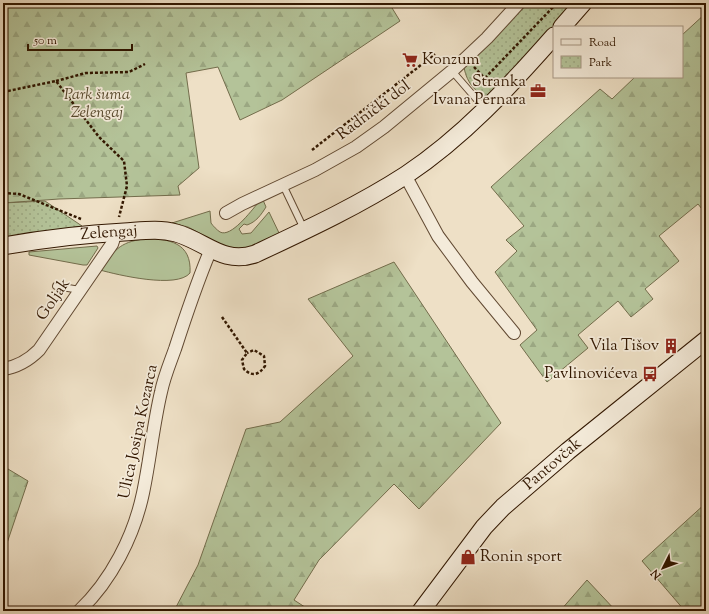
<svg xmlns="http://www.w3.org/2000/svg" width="709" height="614" font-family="'Sorts Mill Goudy',serif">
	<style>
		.grass { fill: #b4c399; stroke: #736d4c }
		.forest { fill: url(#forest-firs); stroke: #736d4c }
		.park { fill: url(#park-dots); stroke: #736d4c }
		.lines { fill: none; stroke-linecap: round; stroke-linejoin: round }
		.lane-casing { stroke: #614932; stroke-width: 8 }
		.street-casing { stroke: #614932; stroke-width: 14 }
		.secondary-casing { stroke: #321700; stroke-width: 19 }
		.path { stroke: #321700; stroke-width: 2.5; stroke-dasharray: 3 2; stroke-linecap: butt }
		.lane { stroke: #f4ebda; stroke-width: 6 }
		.street { stroke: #f4ebda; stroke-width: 12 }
		.secondary { stroke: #f4ebda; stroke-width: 17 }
		.labels { text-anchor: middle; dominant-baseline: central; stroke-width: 3.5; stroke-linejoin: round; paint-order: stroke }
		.poi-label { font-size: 16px; fill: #321700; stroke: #f4ebda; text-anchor: end }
		.park-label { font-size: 16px; font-style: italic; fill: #594b2e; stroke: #f4ebda }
		.street-label { font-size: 16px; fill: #321700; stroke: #f4ebda }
	</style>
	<defs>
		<pattern id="forest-firs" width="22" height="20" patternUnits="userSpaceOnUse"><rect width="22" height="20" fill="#b4c399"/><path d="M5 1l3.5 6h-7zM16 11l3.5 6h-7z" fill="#9ba782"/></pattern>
		<pattern id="park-dots" width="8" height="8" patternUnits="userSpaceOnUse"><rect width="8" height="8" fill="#b4c399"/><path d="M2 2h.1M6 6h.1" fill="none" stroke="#9ba782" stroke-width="1.8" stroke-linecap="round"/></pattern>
	</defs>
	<rect width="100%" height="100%" fill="#eee0c6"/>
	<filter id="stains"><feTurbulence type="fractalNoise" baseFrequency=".005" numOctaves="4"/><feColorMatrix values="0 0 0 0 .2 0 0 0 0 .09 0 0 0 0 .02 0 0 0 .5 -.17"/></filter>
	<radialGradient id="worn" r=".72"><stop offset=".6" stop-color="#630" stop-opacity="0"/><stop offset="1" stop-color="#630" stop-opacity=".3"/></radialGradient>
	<g class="grass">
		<path d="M263 200 266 207C261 215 256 222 247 225L244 224 239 229 242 234 251 233 269 212 280 235 245 249 227 248 188 227 172 223 210 211 211 223C213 226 217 230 220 232 231 238 251 211 258 203Z"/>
		<path d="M144 239C169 238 192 243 190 273 177 289 118 275 100 270 114 251 119 242 144 239Z"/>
		<polygon points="97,246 98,248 87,265 83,265 29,255 29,252"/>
	</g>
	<g class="forest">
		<polygon points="3,3 389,3 400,21 282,100 240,120 218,67 186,73 199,168 178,186 180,195 59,199 3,203"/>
		<polygon points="695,3 706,3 706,214 698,204 659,236 679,261 645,289 653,299 631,317 618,301 578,335 588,348 547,382 520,345 537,330 495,272 517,251 506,240 524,226 491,187 600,89 612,99 635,77 682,77 682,35 706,13"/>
		<polygon points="394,262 501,423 419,509 394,484 319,560 294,600 311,611 174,611 198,565 246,429 280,422 353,356 308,299"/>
		<polygon points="3,466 28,481 3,555"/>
		<polygon points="706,503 706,611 685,611 642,561"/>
		<polygon points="587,580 616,611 560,611"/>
	</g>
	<g class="park">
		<path d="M524 3H573L490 97C475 95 465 79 464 66Z"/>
		<polygon points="45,201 82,226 3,239 3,203"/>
	</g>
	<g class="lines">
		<defs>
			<g id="lane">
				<polyline points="452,71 485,109"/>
				<polyline points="283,185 304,229"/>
				<polyline points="56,286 80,290"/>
			</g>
			<g id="street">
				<polyline points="405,175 438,236 472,282 514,333"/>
				<polyline points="226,213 242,204 315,170 356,147 384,127 452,71 487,38 519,3"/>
				<path d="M3 369C17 367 29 360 39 350L112 244 116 232"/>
				<path d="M79 611C111 581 134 536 143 493 150 460 153 426 161 392 164 377 170 363 175 349 186 315 197 282 211 249"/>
			</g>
			<g id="secondary">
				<polyline points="562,27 583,3"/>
				<path id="s1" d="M3 246C43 239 83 234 124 232 141 231 159 228 176 233 205 241 223 265 255 254 306 230 358 206 406 175 463 137 509 87 554 36"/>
				<path id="s2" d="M421 611 484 527 503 507 568 451 706 340"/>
			</g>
		</defs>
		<use href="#lane" class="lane-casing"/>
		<use href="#street" class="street-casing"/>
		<use href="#secondary" class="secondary-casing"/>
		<g class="path">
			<polyline points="474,67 491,85"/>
			<polyline points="485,78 557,3"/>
			<polyline points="56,81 86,73 129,72 145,64"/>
			<polyline points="3,92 56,81 99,137 124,161 127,186 119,217"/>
			<polyline points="312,150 435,54"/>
			<polyline points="3,193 19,194 81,219"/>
			<path d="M222 317 247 353 242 360 244 369C252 377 259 375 265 366L264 356 254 350 247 353"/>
		</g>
		<use href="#lane" class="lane"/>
		<use href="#street" class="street"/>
		<use href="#secondary" class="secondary"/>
	</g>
	<defs>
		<symbol id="supermarket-bare" viewBox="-9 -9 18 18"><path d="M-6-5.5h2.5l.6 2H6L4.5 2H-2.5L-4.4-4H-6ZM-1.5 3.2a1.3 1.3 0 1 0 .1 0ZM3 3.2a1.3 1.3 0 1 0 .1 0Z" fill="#8f2418" stroke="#f4ebda" stroke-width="2.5" paint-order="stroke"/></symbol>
		<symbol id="office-bare" viewBox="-9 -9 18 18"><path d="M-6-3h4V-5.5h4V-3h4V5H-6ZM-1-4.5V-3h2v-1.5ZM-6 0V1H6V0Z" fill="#8f2418" stroke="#f4ebda" stroke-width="2.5" paint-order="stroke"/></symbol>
		<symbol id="building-bare" viewBox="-9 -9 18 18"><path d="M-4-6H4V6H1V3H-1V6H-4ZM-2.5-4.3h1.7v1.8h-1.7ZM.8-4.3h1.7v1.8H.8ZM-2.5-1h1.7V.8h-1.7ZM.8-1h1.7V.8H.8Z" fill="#8f2418" stroke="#f4ebda" stroke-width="2.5" paint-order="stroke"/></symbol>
		<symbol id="bus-bare" viewBox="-9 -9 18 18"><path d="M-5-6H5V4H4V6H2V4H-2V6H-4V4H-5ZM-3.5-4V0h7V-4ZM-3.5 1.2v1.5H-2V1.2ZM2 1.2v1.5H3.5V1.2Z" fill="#8f2418" stroke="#f4ebda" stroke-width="2.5" paint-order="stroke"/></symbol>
		<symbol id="shop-bare" viewBox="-9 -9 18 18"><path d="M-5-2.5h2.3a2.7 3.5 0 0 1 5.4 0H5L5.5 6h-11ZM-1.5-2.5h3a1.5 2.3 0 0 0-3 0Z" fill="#8f2418" stroke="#f4ebda" stroke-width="2.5" paint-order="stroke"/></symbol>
	</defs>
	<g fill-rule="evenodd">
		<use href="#supermarket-bare" x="399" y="49" width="22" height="22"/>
		<use href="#office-bare" x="527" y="80" width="22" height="22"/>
		<use href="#building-bare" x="660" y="335" width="22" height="22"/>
		<use href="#bus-bare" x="639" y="363" width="22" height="22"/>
		<use href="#shop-bare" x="457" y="546" width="22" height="22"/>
	</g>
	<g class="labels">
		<g class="poi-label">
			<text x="422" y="60" text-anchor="start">Konzum</text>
			<text x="526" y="82">Stranka<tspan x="526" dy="18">Ivana Pernara</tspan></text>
			<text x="659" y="346">Vila Tišov</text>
			<text x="638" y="374">Pavlinovićeva</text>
			<text x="480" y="557" text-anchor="start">Ronin sport</text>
		</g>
		<g class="park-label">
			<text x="97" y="95">Park šuma<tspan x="97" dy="18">Zelengaj</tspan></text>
		</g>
		<g class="street-label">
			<text transform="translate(374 111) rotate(-37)">Radnički dol</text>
			<text stroke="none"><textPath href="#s1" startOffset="107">Zelengaj</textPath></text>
			<text transform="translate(54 300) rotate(-56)">Goljak</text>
			<text transform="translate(139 432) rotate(-78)">Ulica Josipa Kozarca</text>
			<text stroke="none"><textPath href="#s2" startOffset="198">Pantovčak</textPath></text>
		</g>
	</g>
	<rect width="709" height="614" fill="none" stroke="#eee0c6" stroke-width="16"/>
	<rect x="4" y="4" width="701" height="606" fill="none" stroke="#321700" stroke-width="2"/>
	<rect x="8" y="8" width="693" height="598" fill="none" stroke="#321700"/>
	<rect x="553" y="26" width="130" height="52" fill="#f4ebda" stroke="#a69683"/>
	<rect x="561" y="39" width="20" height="6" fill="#f4ebda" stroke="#a69683"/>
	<text x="589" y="46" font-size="12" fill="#321700">Road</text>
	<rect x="561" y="56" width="20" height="12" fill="url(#park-dots)" stroke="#a69683"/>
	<text x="589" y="66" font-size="12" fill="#321700">Park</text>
	<g transform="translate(663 568) rotate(228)" stroke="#f4ebda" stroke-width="3" paint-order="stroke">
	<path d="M0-3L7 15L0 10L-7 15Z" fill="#321700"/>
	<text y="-6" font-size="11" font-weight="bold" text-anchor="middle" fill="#321700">N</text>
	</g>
	<path d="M28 44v6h104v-6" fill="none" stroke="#321700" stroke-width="2"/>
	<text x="34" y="44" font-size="12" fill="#321700" stroke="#f4ebda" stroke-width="3" paint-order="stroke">50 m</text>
	<rect width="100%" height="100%" filter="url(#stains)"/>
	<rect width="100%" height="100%" fill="url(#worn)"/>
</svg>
